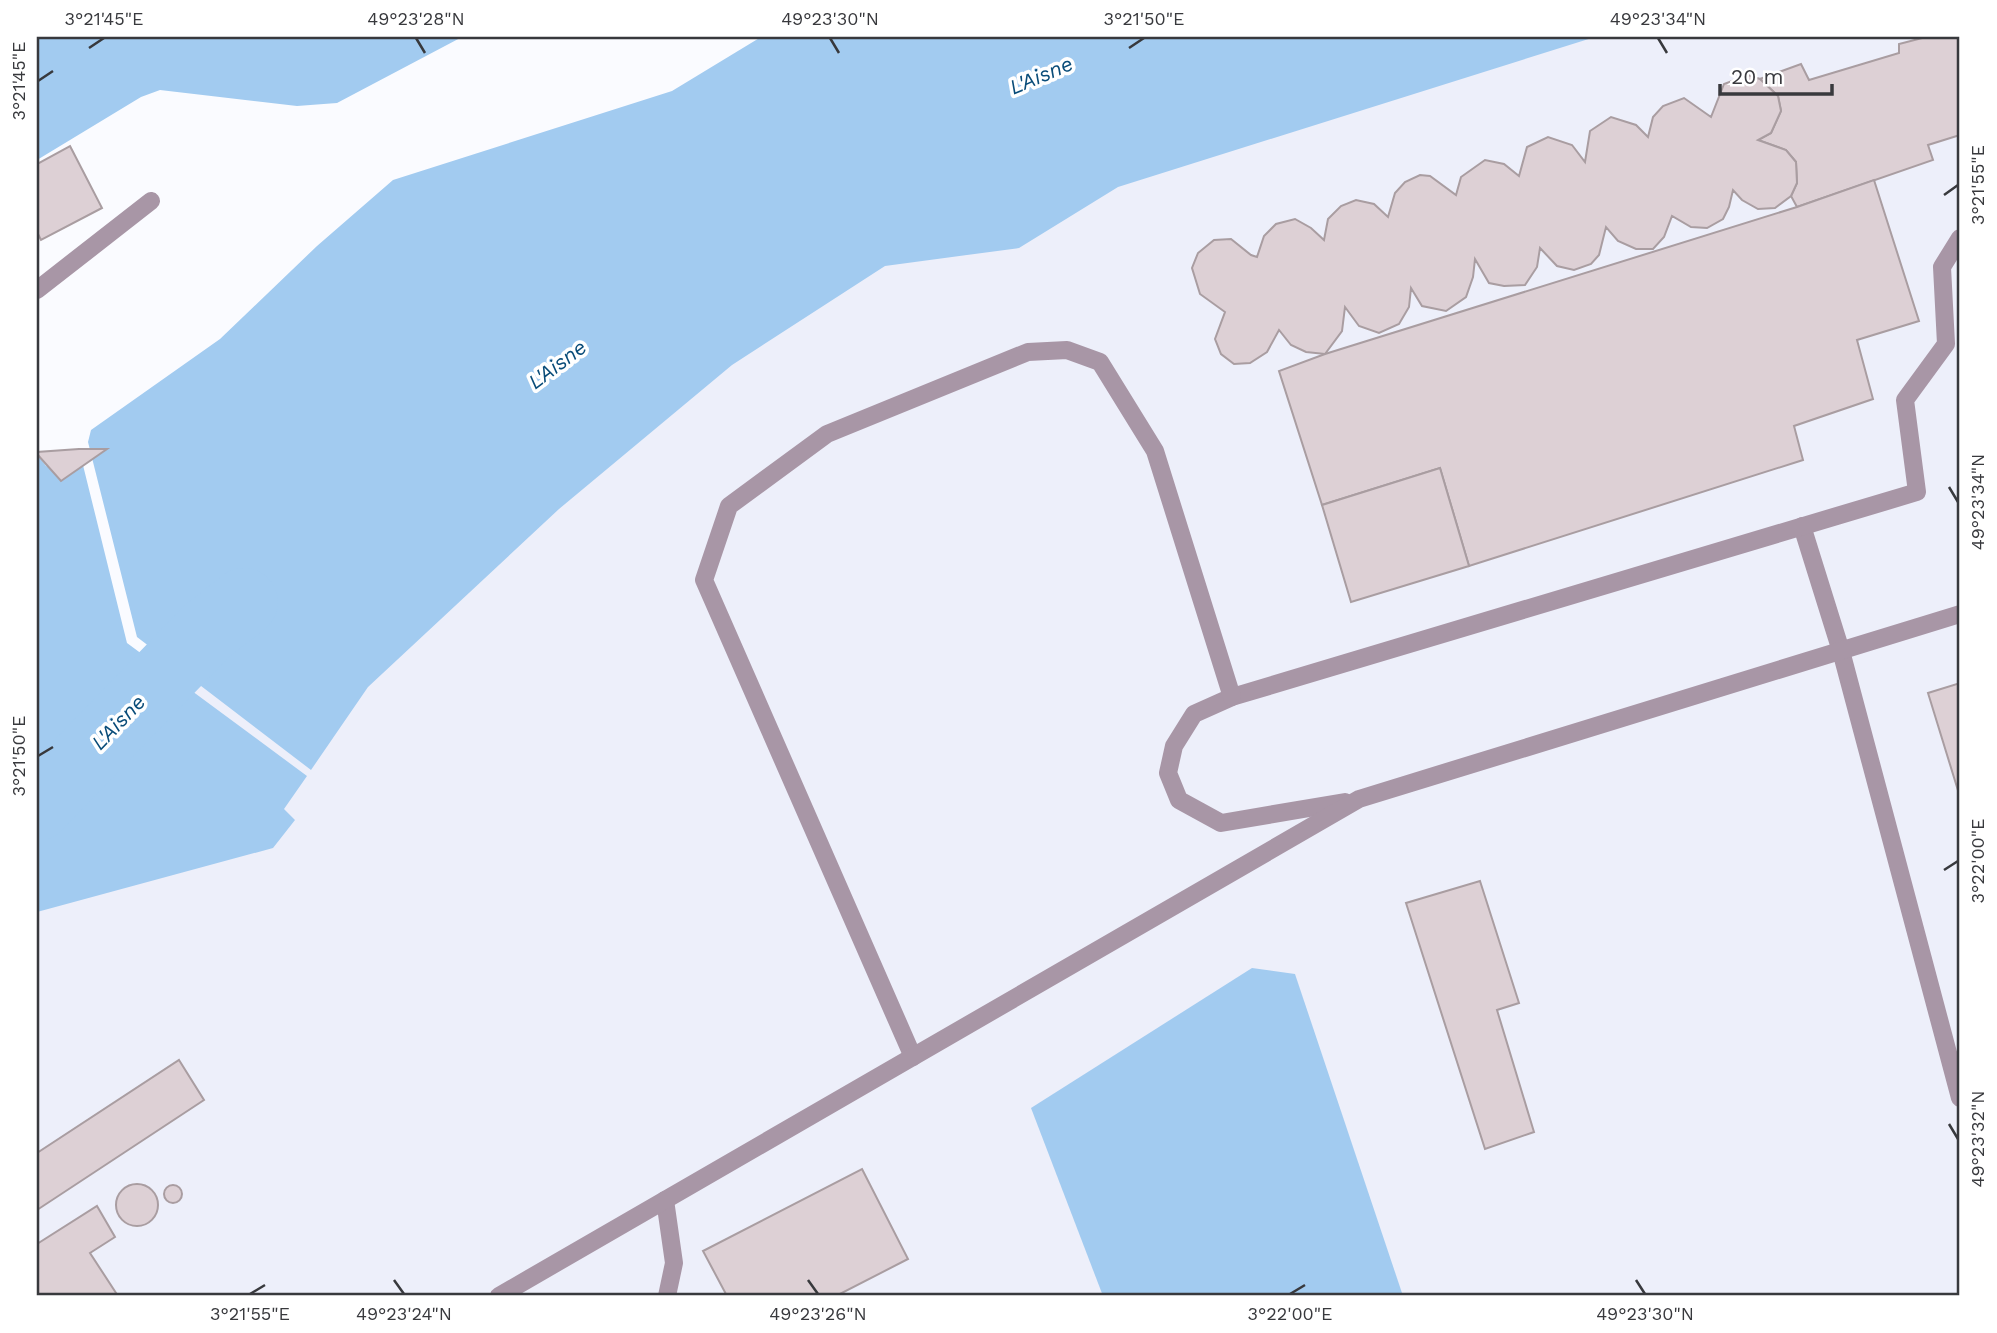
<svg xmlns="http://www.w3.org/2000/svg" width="1997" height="1333" font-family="'Work Sans',sans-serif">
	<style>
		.built { fill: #edeffa }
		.water { fill: #a2cbf0 }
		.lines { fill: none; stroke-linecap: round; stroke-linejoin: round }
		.river { stroke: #a2cbf0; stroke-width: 68 }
		.building { fill: #ddd0d5; stroke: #a99da1; stroke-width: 2 }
		.minor { stroke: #a896a6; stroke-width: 18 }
		.ticks { fill: none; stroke: #38393d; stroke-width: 2.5 }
		.labels { text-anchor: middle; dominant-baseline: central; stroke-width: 7; stroke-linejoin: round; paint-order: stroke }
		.water-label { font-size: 21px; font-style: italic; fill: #094c79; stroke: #fff }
		.neatline { fill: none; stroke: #38393d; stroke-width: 2.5 }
		.ticks-label { font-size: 18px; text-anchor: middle; fill: #38393d }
	</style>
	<rect width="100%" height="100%" fill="#fafbff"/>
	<polygon class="built" points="945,37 1960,37 1960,1296 37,1296 37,749 752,236"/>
	<g class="water">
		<polygon points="37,37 462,37 337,103 297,106 160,90 141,97 37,160"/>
		<polygon points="761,37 1595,37 1118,187 1019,248 885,266 732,365 559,509 368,687 311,770 137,637 88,442 91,430 220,339 317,246 393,180 672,91"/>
		<polygon points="79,449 127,643 307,776 284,809 295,820 273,848 37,912 37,454 46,466 52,468"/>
		<polygon points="1252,968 1295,974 1403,1296 1103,1296 1031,1108"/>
	</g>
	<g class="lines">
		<polyline class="river" points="37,807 206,632 244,602"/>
	</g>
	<g class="building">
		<polygon points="1926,37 1960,37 1960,135 1928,145 1933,160 1797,207 1791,196 1797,183 1796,162 1786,150 1758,140 1771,133 1781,111 1778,96 1760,79 1801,64 1809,80 1899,53 1899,44"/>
		<polygon points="1748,75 1760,79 1778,96 1781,111 1771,133 1758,140 1786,150 1796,162 1797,183 1791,196 1775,208 1758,209 1742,200 1733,190 1729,207 1723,219 1707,228 1691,227 1672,216 1664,237 1653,249 1636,249 1618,241 1606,227 1599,255 1591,264 1574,270 1557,266 1540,248 1537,267 1525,285 1504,286 1489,283 1475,259 1473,277 1466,297 1446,311 1422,306 1411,288 1409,307 1399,324 1379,333 1359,326 1345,307 1342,331 1325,354 1306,352 1291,345 1279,330 1267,352 1250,363 1234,364 1221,354 1215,339 1225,312 1200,294 1192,268 1198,253 1214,240 1231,239 1251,255 1257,257 1264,236 1276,224 1295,219 1311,228 1324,240 1328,219 1341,206 1356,200 1374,204 1388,217 1395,193 1405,182 1420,175 1430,176 1456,195 1461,177 1485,160 1504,164 1519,176 1527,147 1548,137 1572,145 1585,162 1590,131 1611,117 1636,125 1648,137 1653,117 1663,106 1684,98 1711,117 1724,84"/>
		<polygon points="70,146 102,208 41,240 37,232 37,164"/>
		<polygon points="1874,180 1919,321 1857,340 1873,399 1794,426 1803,460 1469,566 1440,468 1322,505 1279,371 1325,354 1797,207"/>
		<polygon points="79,449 107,449 61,481 37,454 37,452"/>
		<polygon points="1440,468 1469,566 1351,602 1322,505"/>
		<polygon points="1960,683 1960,797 1928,693"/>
		<polygon points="1480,881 1519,1003 1497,1010 1534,1132 1485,1149 1406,903"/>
		<polygon points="179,1060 204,1100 37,1210 37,1153"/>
		<polygon points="862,1169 908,1259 836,1296 727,1296 703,1251"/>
		<circle cx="137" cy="1205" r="21"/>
		<circle cx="173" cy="1194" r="9"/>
		<polygon points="97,1206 115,1237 90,1253 118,1296 37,1296 37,1244"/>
	</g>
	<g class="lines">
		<g class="minor">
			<polyline points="37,290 151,201"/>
			<polyline points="1802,526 1841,651 1960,1098"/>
			<polyline points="1345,802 1221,823 1179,800 1168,773 1174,746 1194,714 1232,697 1917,492 1905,400 1946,344 1942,267 1960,238"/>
			<polyline points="913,1057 704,580 729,506 827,434 1028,352 1067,350 1100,362 1155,451 1232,697"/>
			<polyline points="665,1200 674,1263 667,1296"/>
			<polyline points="499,1296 1359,799 1960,614"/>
		</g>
	</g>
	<path class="ticks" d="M416 38 425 53M830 38 839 53M1658 38 1667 53M89 48 104 38M1129 48 1144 38M38 81 53 71M1944 195 1958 185M1949 487 1958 502M38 756 53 747M1944 870 1958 861M1949 1124 1958 1139M394 1280 404 1294M808 1280 818 1294M1636 1280 1645 1294M250 1294 265 1285M1290 1294 1305 1285"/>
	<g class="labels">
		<g class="water-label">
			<text transform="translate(1041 75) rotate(-23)">L'Aisne</text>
			<text transform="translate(557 364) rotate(-37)">L'Aisne</text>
			<text transform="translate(118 722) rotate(-46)">L'Aisne</text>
		</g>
	</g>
	<rect width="1997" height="1333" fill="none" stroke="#ffffff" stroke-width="77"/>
	<path d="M1720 84v10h112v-10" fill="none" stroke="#38393d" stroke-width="3.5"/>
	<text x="1731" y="84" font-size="21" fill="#38393d" stroke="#ffffff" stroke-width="5" paint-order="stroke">20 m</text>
	<rect x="38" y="38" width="1920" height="1256" class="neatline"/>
	<g class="ticks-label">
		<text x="104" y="25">3°21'45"E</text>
		<text x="416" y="25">49°23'28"N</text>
		<text x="830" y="25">49°23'30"N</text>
		<text x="1144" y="25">3°21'50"E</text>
		<text x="1658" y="25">49°23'34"N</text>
		<text transform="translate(19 81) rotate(-90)" y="6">3°21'45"E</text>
		<text transform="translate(1978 185) rotate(-90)" y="6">3°21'55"E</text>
		<text transform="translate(1978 502) rotate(-90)" y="6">49°23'34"N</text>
		<text transform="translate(19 756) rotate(-90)" y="6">3°21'50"E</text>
		<text transform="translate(1978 861) rotate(-90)" y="6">3°22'00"E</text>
		<text transform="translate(1978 1139) rotate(-90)" y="6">49°23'32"N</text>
		<text x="250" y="1320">3°21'55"E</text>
		<text x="404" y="1320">49°23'24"N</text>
		<text x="818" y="1320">49°23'26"N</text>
		<text x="1290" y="1320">3°22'00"E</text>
		<text x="1645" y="1320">49°23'30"N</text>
	</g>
</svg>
